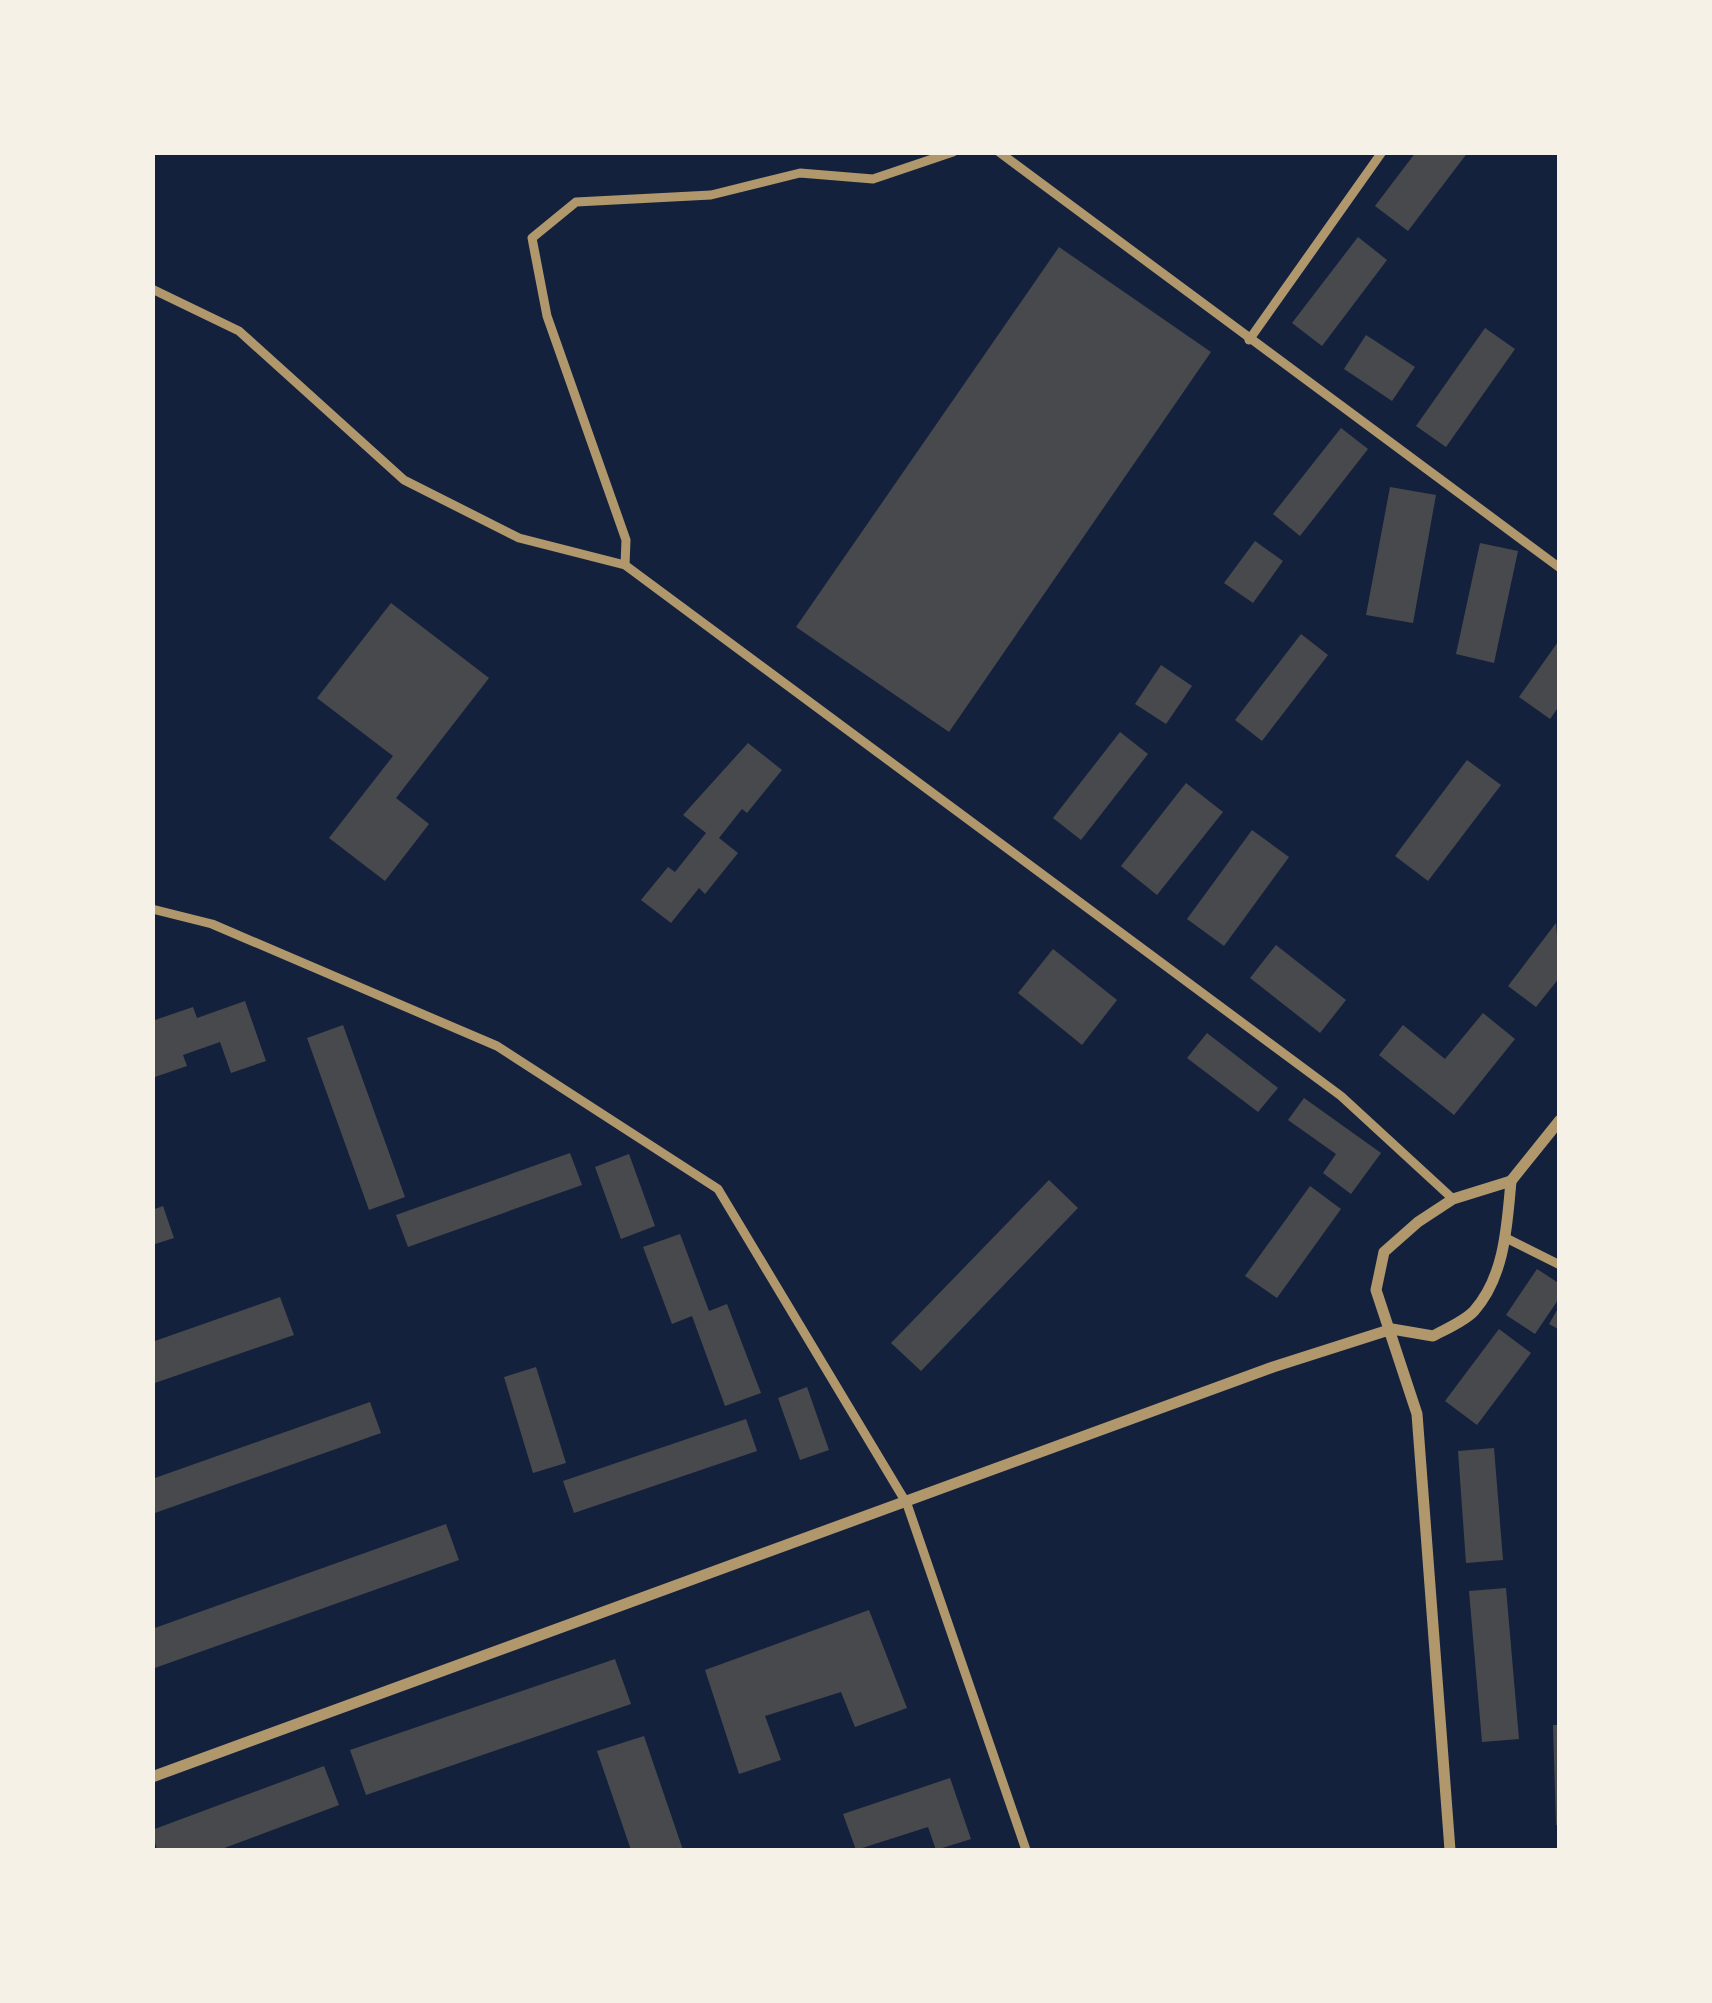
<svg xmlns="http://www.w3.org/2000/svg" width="1712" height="2003" font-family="'DejaVu Sans',sans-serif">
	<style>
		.building { fill: #48494c }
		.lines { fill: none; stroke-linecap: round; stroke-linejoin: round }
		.minor { stroke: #b1986c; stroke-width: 9 }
		.tertiary { stroke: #b1986c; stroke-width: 11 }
	</style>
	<rect width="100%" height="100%" fill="#14213d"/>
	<g class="building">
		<polygon points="1416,152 1468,152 1408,231 1375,206"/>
		<polygon points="1358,237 1387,260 1322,346 1292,323"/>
		<polygon points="1059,247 1211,352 949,732 796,627"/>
		<polygon points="1485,328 1515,349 1446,447 1416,426"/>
		<polygon points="1366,335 1415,367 1392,401 1344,369"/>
		<polygon points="1341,428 1368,449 1300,536 1273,514"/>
		<polygon points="1390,487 1436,495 1413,623 1366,615"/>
		<polygon points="1255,541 1283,561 1253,603 1224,583"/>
		<polygon points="1480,543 1518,551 1494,663 1456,654"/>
		<polygon points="391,603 489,678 396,798 429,824 385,881 329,838 393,756 317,698"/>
		<polygon points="1301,634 1328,655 1262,741 1235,720"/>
		<polygon points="1560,639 1560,705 1550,719 1519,697"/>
		<polygon points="1161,665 1192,686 1166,724 1135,704"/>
		<polygon points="1120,732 1148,754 1081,840 1053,818"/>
		<polygon points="748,743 782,770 747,813 742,809 719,838 738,853 705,894 699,888 671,923 641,900 668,867 675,872 706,833 683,815"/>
		<polygon points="1467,760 1501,785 1428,881 1395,856"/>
		<polygon points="1186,783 1223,812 1157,895 1121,866"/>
		<polygon points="1252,830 1289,857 1224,946 1187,919"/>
		<polygon points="1556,923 1560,977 1536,1007 1508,986"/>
		<polygon points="1276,945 1346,1000 1320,1033 1250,978"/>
		<polygon points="1053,949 1117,1000 1082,1045 1018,993"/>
		<polygon points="245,1001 266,1061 231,1073 220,1042 183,1055 187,1066 152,1078 152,1021 193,1007 197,1018"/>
		<polygon points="1483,1013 1515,1039 1454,1115 1379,1055 1403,1025 1445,1059"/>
		<polygon points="343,1025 405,1197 369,1210 307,1038"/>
		<polygon points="1207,1033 1278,1088 1258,1112 1187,1058"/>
		<polygon points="1304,1098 1381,1153 1351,1194 1323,1173 1336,1154 1288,1120"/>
		<polygon points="570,1153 582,1185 408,1247 396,1215"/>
		<polygon points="629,1154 655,1226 621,1239 595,1167"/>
		<polygon points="1049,1180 1078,1208 921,1371 891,1343"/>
		<polygon points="1310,1186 1341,1209 1277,1298 1245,1276"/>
		<polygon points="163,1206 174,1238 152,1245 152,1210"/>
		<polygon points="680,1234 709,1311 727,1304 761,1393 725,1406 692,1316 672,1324 643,1247"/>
		<polygon points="1537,1269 1560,1284 1560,1297 1535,1334 1506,1315"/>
		<polygon points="280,1297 294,1335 152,1384 152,1342"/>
		<polygon points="1560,1305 1560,1330 1549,1324"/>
		<polygon points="1499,1329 1531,1353 1477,1425 1445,1401"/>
		<polygon points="536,1367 566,1463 533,1473 504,1377"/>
		<polygon points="807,1387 829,1450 800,1460 778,1398"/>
		<polygon points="370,1402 381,1433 152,1514 152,1479"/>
		<polygon points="746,1419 757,1451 574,1513 563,1481"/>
		<polygon points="1494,1448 1503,1560 1466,1563 1458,1451"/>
		<polygon points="446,1524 459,1560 152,1669 152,1629"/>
		<polygon points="1506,1588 1519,1739 1482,1742 1469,1591"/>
		<polygon points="869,1610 907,1708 855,1727 841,1692 765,1716 781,1760 739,1774 705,1670"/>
		<polygon points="615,1659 631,1704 366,1795 350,1750"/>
		<polygon points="1553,1725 1560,1725 1560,1825 1556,1825"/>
		<polygon points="644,1736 683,1850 631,1850 597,1751"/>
		<polygon points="324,1766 339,1805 219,1850 157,1850 152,1830"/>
		<polygon points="950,1778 971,1839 936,1850 928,1827 856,1850 843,1814"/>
	</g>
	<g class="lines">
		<g class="minor">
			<polyline points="999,152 1560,568"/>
			<polyline points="152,289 239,331 404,480 519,538 625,565 1341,1096 1453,1199"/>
			<polyline points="1249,340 1382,152"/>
			<polyline points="625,565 626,540 547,316 532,238 576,202 711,195 800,173 873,179 953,152"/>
			<polyline points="152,909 212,924 497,1046 718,1189 907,1504 1026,1850"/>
			<polyline points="1506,1238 1560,1265"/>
		</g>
		<g class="tertiary">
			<polyline points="1511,1181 1560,1120"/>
			<path d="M152 1777 1273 1367 1392 1329 1433 1336C1446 1329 1465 1321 1474 1311 1505 1276 1507 1225 1511 1181L1453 1199 1418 1222 1384 1252 1376 1290 1417 1414 1450 1850"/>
		</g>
	</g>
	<rect width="1712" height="2003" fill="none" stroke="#f6f1e7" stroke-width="310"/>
</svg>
